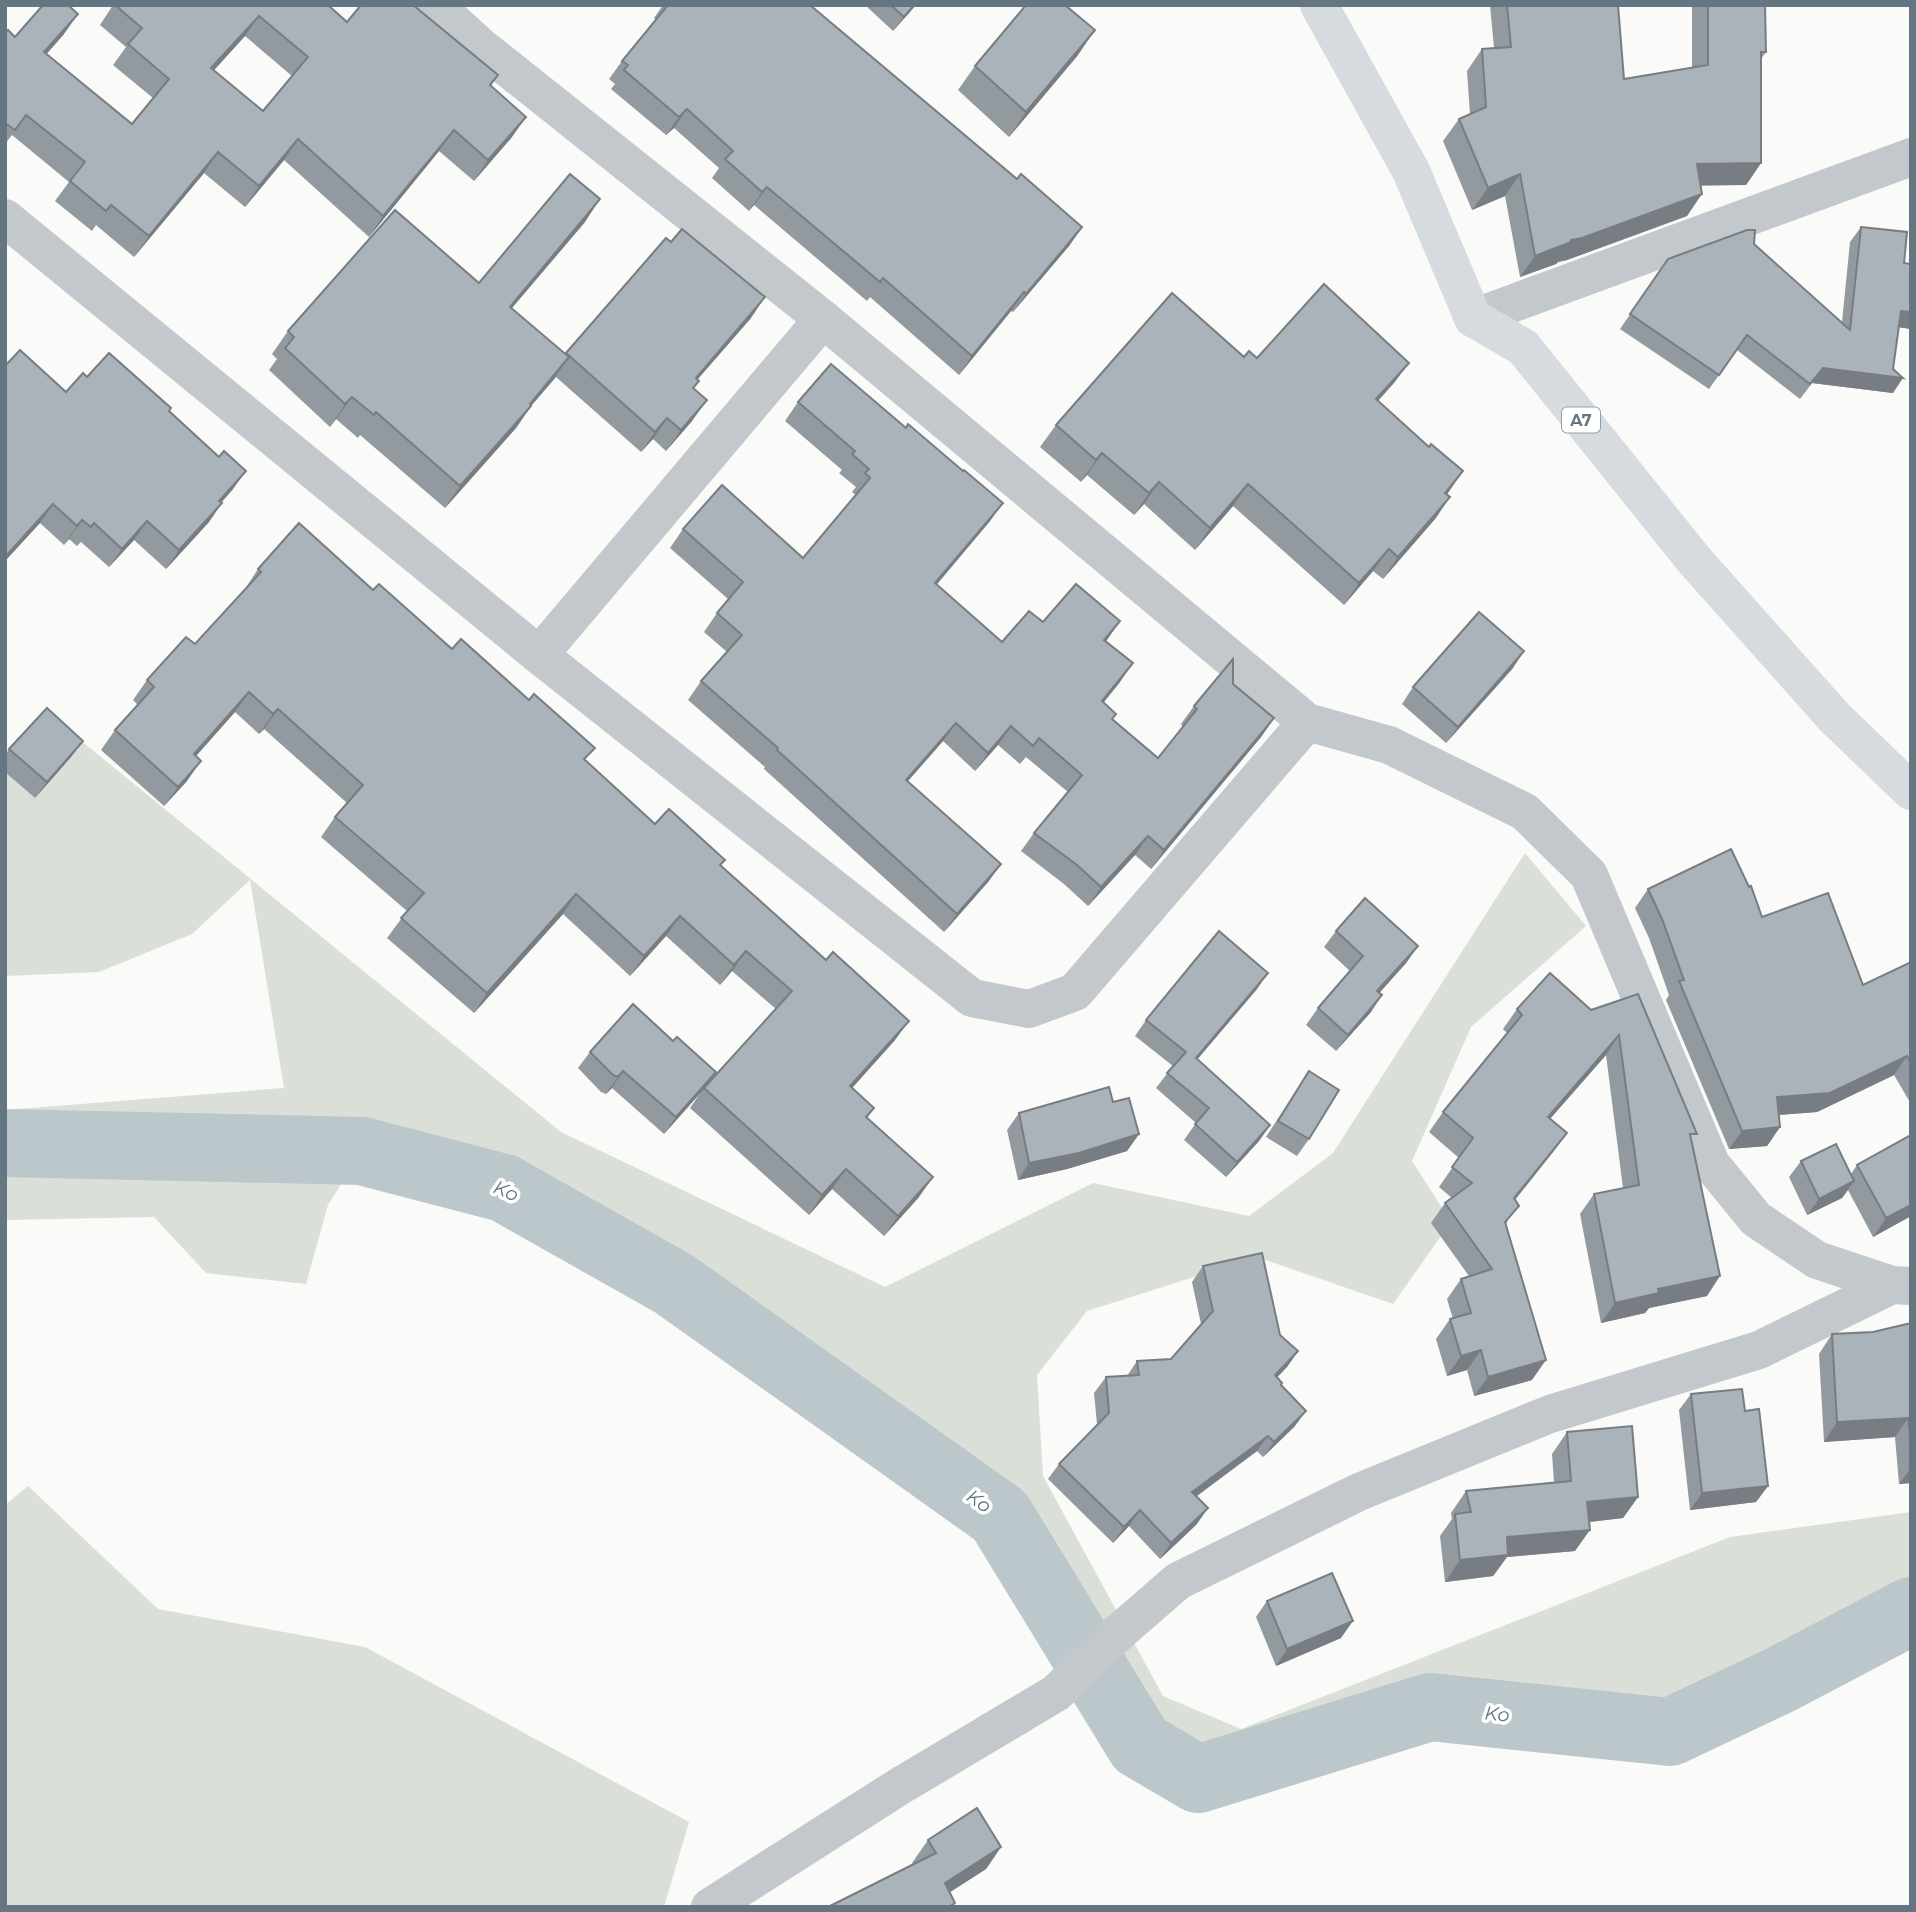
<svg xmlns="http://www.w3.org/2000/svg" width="1916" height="1912" font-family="Montserrat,sans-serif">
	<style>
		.green { fill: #dadfd7 }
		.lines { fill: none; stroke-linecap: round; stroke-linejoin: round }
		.river { stroke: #bbc7cb; stroke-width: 68 }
		.minor { stroke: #c3c8cc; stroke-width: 38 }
		.primary { stroke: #d6dbdf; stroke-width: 38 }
		.wall { fill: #929a9f; fill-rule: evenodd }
		.shaded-wall { fill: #777d82 }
		.building { fill: #aab3b9; stroke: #777d82; stroke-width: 2; fill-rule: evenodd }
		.labels { text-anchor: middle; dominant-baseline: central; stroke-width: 7; stroke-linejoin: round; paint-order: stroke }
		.shield { fill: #fff; stroke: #939fa8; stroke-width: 2 }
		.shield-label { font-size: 16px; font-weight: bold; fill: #657683 }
		.water-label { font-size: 19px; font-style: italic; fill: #60757c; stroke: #fff }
	</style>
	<rect width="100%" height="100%" fill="#fafaf8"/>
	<g class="green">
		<polygon points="47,713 561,1132 885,1287 1093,1183 1249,1216 1333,1153 1525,853 1586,926 1471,1027 1412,1161 1451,1222 1393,1304 1257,1257 1087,1311 1037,1375 1043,1476 1163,1696 1241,1729 1730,1537 1911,1512 1911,1611 1780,1680 1670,1732 1430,1707 1198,1779 1140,1745 1000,1516 674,1284 504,1188 362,1151 328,1205 306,1284 206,1273 154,1217 5,1220 5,1110 284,1088 250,880 192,934 99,972 5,976 5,762"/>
		<polygon points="28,1486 158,1609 365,1647 689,1822 664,1907 5,1907 5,1505"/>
	</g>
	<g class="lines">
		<polyline class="river" points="5,1143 362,1151 504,1188 674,1284 1000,1516 1140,1745 1198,1779 1430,1707 1670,1732 1780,1680 1911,1611"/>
		<g class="minor">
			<polyline points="435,5 480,46 823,319 1307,722 1389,745 1525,812 1589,875 1711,1164 1756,1219 1817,1260 1892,1285 1911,1286"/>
			<polyline points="5,218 539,655 972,998 1029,1009 1075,992 1307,722"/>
			<polyline points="1473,318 1911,157"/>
			<polyline points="539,655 823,319"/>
			<polyline points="710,1907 900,1786 1056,1693 1117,1634 1178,1581 1359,1492 1550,1414 1759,1350 1892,1285"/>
		</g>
		<polyline class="primary" points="1319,5 1411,171 1473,318 1523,347 1695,561 1835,718 1911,791"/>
	</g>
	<g class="wall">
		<path d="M113 5H328L347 22 498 75 491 86 512 137 474 181 439 151 369 237 284 160 245 207 204 173 134 257 96 225 92 231 55 201 69 182 12 135 5 144V33L15 37 64 34 46 54 132 124 153 98 113 65 126 47 100 25ZM245 36 292 76 263 111 214 70Z"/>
		<polygon points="663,5 810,5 1017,179 1082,227 1069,246 1013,312 1011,311 959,375 870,297 867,301 754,205 749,211 712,178 719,168 674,128 666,135 611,89 615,84 609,79 622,61 656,20 654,18"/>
		<polygon points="865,5 916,5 893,31"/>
		<polygon points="1490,5 1618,5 1624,79 1692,68 1692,5 1765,5 1766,52 1761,59 1761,163 1746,185 1701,185 1687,216 1567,260 1558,262 1556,264 1520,277 1505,196 1472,210 1443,141 1459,119 1470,114 1467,71 1482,49 1494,48"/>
		<polygon points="1078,55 1009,137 958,90 975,66"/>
		<polygon points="585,222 512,308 565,354 666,238 751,318 698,379 694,389 692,421 666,451 653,439 641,452 556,377 531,406 516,428 445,508 360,435 358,438 336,419 330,427 269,370 277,359 272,354 288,331 479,283"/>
		<polygon points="1861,227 1904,263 1911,329 1899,327 1893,369 1893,393 1812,383 1800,399 1737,350 1709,389 1620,329 1668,259 1754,244 1842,322 1850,242"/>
		<polygon points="1244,357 1409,363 1393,384 1378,401 1447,494 1450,497 1435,519 1383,579 1373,571 1344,605 1233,506 1195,550 1144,504 1134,515 1087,475 1081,482 1040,447 1056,425"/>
		<polygon points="5,366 66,392 87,377 169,411 233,489 222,502 209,522 166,569 134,540 109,567 81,542 77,546 69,539 64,545 40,523 5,561"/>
		<polygon points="798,402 990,521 936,585 1002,642 1043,622 1106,641 1120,682 1104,702 1116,714 1112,719 1158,758 1183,727 1181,724 1194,706 1233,684 1274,718 1261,737 1151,869 1135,855 1088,906 1064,884 1021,851 1034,833 1068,792 1026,757 1020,764 998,745 975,771 943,741 908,781 1001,864 988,882 944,932 764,769 765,767 688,700 701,681 727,652 704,632 717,613 728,599 670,548 683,529 803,558 856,495 852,492 856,487 839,473 842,470 785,421"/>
		<polygon points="258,569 373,590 452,649 586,761 655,824 721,865 895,1040 852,1088 874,1108 867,1118 919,1197 884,1236 832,1189 809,1215 690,1108 701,1092 664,1134 612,1088 606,1094 601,1092 578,1068 590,1052 707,1084 776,1009 732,971 720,985 666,936 630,976 563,914 474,1013 387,938 407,911 321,837 335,817 347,803 264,729 259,734 235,712 196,756 187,781 164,806 101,750 115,730 138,705 133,700 147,680 195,644 245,589"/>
		<polygon points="1513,668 1446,743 1402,704 1413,687"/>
		<polygon points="83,741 71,757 35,798 5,772 5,755 9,749"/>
		<polygon points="1648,889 1762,917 1863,985 1911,962 1911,1104 1894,1075 1817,1112 1778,1115 1780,1127 1767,1146 1729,1149 1666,1000 1669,995 1649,938 1635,908"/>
		<polygon points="1336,931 1418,946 1406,963 1379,993 1371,1012 1336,1051 1306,1025 1318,1008 1350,971 1324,947"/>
		<polygon points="1257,989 1197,1059 1270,1125 1259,1141 1226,1177 1184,1140 1196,1123 1156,1088 1173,1066 1135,1036 1146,1020"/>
		<polygon points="1638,994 1692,1141 1707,1296 1649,1308 1645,1313 1601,1323 1580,1214 1594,1194 1623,1188 1606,1055 1550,1119 1567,1133 1553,1152 1515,1200 1506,1225 1532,1380 1474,1396 1467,1370 1447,1376 1436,1339 1450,1319 1453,1319 1447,1299 1461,1279 1469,1276 1431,1223 1445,1203 1452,1198 1439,1187 1459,1158 1429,1132 1443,1112 1507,1033 1503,1029 1517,1009 1591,1010"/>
		<polygon points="1309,1071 1309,1139 1297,1156 1266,1137"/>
		<polygon points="1113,1102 1139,1134 1127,1151 1067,1169 1018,1180 1007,1130 1019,1113"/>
		<polygon points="1801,1161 1851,1174 1857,1165 1911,1216 1873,1237 1848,1190 1842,1198 1807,1215 1789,1177"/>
		<polygon points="1203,1266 1298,1351 1287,1367 1277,1377 1281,1385 1295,1426 1263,1457 1257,1451 1196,1496 1197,1524 1160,1559 1129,1526 1113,1543 1048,1479 1059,1464 1097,1424 1094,1393 1106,1377 1127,1376 1137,1361 1171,1359 1201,1324 1192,1282"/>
		<polygon points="1911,1323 1911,1483 1899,1484 1895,1437 1824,1442 1819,1354 1832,1334 1873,1332"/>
		<polygon points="1691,1394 1745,1411 1768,1486 1756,1502 1690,1510 1679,1410"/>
		<polygon points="1567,1432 1638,1497 1623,1518 1589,1522 1575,1551 1507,1557 1493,1576 1445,1582 1440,1536 1452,1519 1451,1513 1466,1491 1554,1482 1552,1454"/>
		<polygon points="1267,1601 1341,1638 1276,1666 1256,1617"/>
		<polygon points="928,1840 1001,1847 986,1869 950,1892 912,1863"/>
	</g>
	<g class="shaded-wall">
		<polygon points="914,5 916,5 893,31 904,17"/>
		<polygon points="78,14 64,34 30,73 44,52"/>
		<polygon points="259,16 245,36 197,89 211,68"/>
		<polygon points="1095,30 1078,55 1009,137 1026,112"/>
		<polygon points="687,109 674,128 666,135 679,117"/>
		<polygon points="526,117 512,137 474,181 488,160"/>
		<polygon points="454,130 439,151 369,237 383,216"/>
		<polygon points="298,139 284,160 245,207 259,186"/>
		<polygon points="218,152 204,173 134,257 149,236"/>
		<polygon points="1761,163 1746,185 1682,186 1697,164"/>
		<polygon points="1520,174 1505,196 1472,210 1488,188"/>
		<polygon points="767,187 754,205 749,211 762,192"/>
		<polygon points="1702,194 1687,216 1567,260 1558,262 1556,264 1520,277 1535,256 1571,240"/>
		<polygon points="600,199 585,222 494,329 510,307"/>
		<polygon points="1082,227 1069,246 1013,312 1026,294"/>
		<polygon points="1024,292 1011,311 959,375 972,356"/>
		<polygon points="765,297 751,318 681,398 696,378"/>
		<polygon points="1901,311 1911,312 1911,329 1890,326"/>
		<polygon points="569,357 554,379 531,406 516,428 445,508 460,486"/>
		<polygon points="1409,363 1393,384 1360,420 1376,399"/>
		<polygon points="1823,368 1903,378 1893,393 1812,383 1800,399"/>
		<polygon points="352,397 336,419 330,427 345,404"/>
		<polygon points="707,400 692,421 666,451 681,430"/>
		<polygon points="667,418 653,439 641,452 655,432"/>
		<polygon points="1102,453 1087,475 1081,482 1096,460"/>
		<polygon points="246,471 233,489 206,519 219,501"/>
		<polygon points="1463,471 1448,493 1430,515 1445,493"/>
		<polygon points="1159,482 1144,504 1134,515 1149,493"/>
		<polygon points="1248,484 1233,506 1195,550 1210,528"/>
		<polygon points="1450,497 1435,519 1383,579 1398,557"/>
		<polygon points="222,503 209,522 166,569 179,550"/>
		<polygon points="1003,503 990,521 922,602 935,583"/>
		<polygon points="53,504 40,523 5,561 5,557"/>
		<polygon points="82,520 69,539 64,545 77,526"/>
		<polygon points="147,521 134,540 109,567 122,549"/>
		<polygon points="1389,549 1373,571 1344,605 1359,583"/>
		<polygon points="1120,621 1107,640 1091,658 1104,640"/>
		<polygon points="1524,651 1513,668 1446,743 1458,727"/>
		<polygon points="1133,663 1120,682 1089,720 1102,701"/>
		<polygon points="249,692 235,712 180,774 194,754"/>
		<polygon points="278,709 264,729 259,734 273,714"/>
		<polygon points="1274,718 1261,737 1151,869 1164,850"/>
		<polygon points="956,723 943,741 893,798 906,780"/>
		<polygon points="1011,726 998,745 975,771 988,753"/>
		<polygon points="83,741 71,757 35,798 47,782"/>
		<polygon points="201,761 187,781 164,806 178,787"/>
		<polygon points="1148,836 1135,855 1088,906 1101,887"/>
		<polygon points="1001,864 988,882 944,932 957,914"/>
		<polygon points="576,894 563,914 474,1013 487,993"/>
		<polygon points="680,916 666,936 630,976 644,956"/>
		<polygon points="1418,946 1406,963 1366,1008 1377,991"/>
		<polygon points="746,951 732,971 720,985 734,965"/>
		<polygon points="1268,973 1257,989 1185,1074 1196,1058"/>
		<polygon points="1382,995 1371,1012 1336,1051 1348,1035"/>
		<polygon points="909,1021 895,1040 836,1106 850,1086"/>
		<polygon points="1619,1035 1606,1055 1534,1137 1548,1117"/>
		<polygon points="1907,1056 1894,1075 1817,1112 1763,1116 1777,1097"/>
		<polygon points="623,1071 612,1088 606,1094 618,1077"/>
		<polygon points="716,1072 705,1088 664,1134 676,1117"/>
		<polygon points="1270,1125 1259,1141 1226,1177 1237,1162"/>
		<polygon points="1780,1127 1767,1146 1729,1149 1742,1131"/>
		<polygon points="1567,1133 1553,1152 1500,1218 1514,1198"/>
		<polygon points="1139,1134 1127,1151 1067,1169 1018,1180 1029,1163"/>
		<polygon points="846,1169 832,1189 809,1215 822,1195"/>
		<polygon points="933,1177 919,1197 884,1236 898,1216"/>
		<polygon points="1854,1181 1842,1198 1807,1215 1819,1199"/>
		<polygon points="1911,1205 1911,1216 1873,1237 1886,1218"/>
		<polygon points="1720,1276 1707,1296 1649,1308 1645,1313 1601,1323 1615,1303 1658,1289"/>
		<polygon points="1481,1350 1467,1370 1447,1376 1461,1356"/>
		<polygon points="1298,1351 1287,1367 1264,1391 1275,1375"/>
		<polygon points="1546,1360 1532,1380 1474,1396 1488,1377"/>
		<polygon points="1306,1411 1295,1426 1263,1457 1274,1442"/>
		<polygon points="1908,1418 1895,1437 1824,1442 1837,1422"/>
		<polygon points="1268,1436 1257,1451 1181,1508 1192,1492"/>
		<polygon points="1911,1468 1911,1483 1899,1484"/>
		<polygon points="1768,1486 1756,1502 1690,1510 1702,1493"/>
		<polygon points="1638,1497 1623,1518 1572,1524 1587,1502"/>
		<polygon points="1208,1508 1197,1524 1160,1559 1171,1543"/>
		<polygon points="1140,1510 1129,1526 1113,1543 1124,1527"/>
		<polygon points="1590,1530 1575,1551 1507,1557 1493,1576 1445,1582 1460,1560 1507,1537"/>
		<polygon points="1353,1621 1341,1638 1276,1666 1287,1649"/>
		<polygon points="1001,1847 986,1869 930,1905 945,1883"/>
	</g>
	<g class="building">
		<path d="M43 5H68L78 14 44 52 132 124 169 79 128 44 142 28 115 5H328L347 22 361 5H413L498 75 490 85 526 117 488 160 454 130 383 216 298 139 259 186 218 152 149 236 111 205 106 211 70 181 85 162 26 115 15 130 5 123V33L8 30 15 37ZM259 16 308 57 263 111 211 68Z"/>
		<polygon points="668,5 810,5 1017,179 1021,174 1082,227 1026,294 1024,292 972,356 883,278 880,282 767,187 762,192 725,159 733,151 687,109 679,117 624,70 628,65 622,61"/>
		<polygon points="891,5 914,5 904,17"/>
		<polygon points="1026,5 1065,5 1095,30 1026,112 975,66"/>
		<polygon points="1507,5 1618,5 1624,79 1708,65 1708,5 1765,5 1766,52 1761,52 1761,163 1697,164 1702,194 1582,238 1571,240 1571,242 1535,256 1520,174 1488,188 1459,119 1486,107 1482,49 1511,47"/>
		<polygon points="570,174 600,199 510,307 569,357 530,404 531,406 460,486 376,412 374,415 352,397 345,404 285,348 294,337 288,331 395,210 479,283"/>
		<polygon points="1861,227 1907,232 1904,263 1911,264 1911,312 1901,311 1893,369 1903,378 1823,368 1810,384 1747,335 1719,375 1630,314 1668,259 1747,230 1755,230 1754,244 1850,330"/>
		<polygon points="682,229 765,297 696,378 699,381 693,388 707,400 681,430 667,418 655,432 566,353 666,238 671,242"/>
		<polygon points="1324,284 1409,363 1376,399 1429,447 1431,444 1463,471 1445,493 1450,497 1398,557 1389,549 1359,583 1248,484 1210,528 1159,482 1149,493 1102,453 1096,460 1056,425 1172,293 1244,357 1249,351 1257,358"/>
		<polygon points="20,350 66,392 83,373 87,377 109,353 171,408 169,411 219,457 224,451 246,471 219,501 222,503 179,550 147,521 122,549 94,523 91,527 82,520 77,526 53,504 5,557 5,366"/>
		<polygon points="831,364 906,428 908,424 963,471 964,470 1003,503 935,583 1002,642 1029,611 1043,622 1076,584 1120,621 1104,640 1133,663 1102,701 1116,714 1112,719 1158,758 1197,709 1194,706 1233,659 1233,684 1274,718 1164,850 1148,836 1101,887 1077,865 1034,833 1082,775 1039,738 1033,746 1011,726 988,753 956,723 906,780 1001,864 957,914 777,750 778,748 701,681 742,635 717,613 743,582 683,529 722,485 803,558 870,478 865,473 869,469 852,454 855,451 798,402"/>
		<polygon points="299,523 373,590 379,584 452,649 461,639 529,700 534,694 595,748 584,759 655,824 669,809 725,860 720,865 826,960 833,952 909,1021 850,1086 874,1108 866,1117 933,1177 898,1216 846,1169 822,1195 704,1088 792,991 746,951 734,965 680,916 644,956 576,894 487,993 401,918 424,893 335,817 363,785 278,709 273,714 249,692 194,754 201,761 178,787 115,730 154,687 147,680 186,637 195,644 261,572 258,569"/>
		<polygon points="1479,612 1524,651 1458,727 1413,687"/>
		<polygon points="47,708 83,741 47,782 9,749"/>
		<polygon points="1731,849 1749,887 1751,886 1762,917 1828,893 1863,985 1911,962 1911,1063 1907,1056 1830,1093 1777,1097 1780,1127 1742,1131 1679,981 1684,980 1662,919 1648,889"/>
		<polygon points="1365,898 1418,946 1377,991 1382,995 1348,1035 1318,1008 1363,956 1336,931"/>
		<polygon points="1219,931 1268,973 1196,1058 1270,1125 1237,1162 1195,1124 1209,1108 1167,1073 1186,1052 1146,1020"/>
		<polygon points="1550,973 1591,1010 1638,994 1697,1134 1690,1134 1720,1276 1658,1289 1659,1293 1615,1303 1594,1194 1639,1185 1619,1035 1548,1117 1567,1133 1514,1198 1519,1206 1505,1222 1546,1360 1488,1377 1481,1350 1461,1356 1450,1319 1471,1313 1461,1279 1492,1269 1445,1203 1472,1183 1452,1167 1473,1138 1443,1112 1522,1015 1517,1009"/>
		<polygon points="633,1004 673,1041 677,1037 716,1072 676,1117 623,1071 618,1077 613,1075 590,1052"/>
		<polygon points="1309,1071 1339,1090 1309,1139 1278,1121"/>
		<polygon points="1109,1087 1113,1102 1129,1098 1139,1134 1079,1153 1029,1163 1019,1113"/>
		<polygon points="1911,1135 1911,1205 1886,1218 1857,1165"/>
		<polygon points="1836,1144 1854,1181 1819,1199 1801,1161"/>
		<polygon points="1262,1253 1280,1335 1298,1351 1275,1375 1282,1383 1281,1385 1306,1411 1274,1442 1268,1436 1192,1492 1208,1508 1171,1543 1140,1510 1124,1527 1059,1464 1109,1413 1106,1377 1139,1375 1137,1361 1171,1359 1213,1311 1203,1266"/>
		<polygon points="1911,1323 1911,1442 1908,1418 1837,1422 1832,1334 1873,1332"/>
		<polygon points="1742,1389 1745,1411 1759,1409 1768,1486 1702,1493 1691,1394"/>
		<polygon points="1632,1426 1638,1497 1587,1502 1590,1530 1507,1537 1508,1555 1460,1560 1455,1514 1471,1512 1466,1491 1571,1481 1567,1432"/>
		<polygon points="1332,1573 1353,1621 1287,1649 1267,1601"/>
		<polygon points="977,1808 1001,1847 945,1883 955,1903 949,1907 828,1907 936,1853 928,1840"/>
	</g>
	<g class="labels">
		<rect class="shield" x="1562" y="407.5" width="38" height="25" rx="5"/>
		<g class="shield-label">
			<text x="1581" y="420">A7</text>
		</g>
		<g class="water-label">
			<text transform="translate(506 1191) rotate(23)">Ko</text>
			<text transform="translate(979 1501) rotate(35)">Ko</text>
			<text transform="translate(1497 1714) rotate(6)">Ko</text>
		</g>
	</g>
	<rect width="1916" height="1912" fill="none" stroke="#657683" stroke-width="14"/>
</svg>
